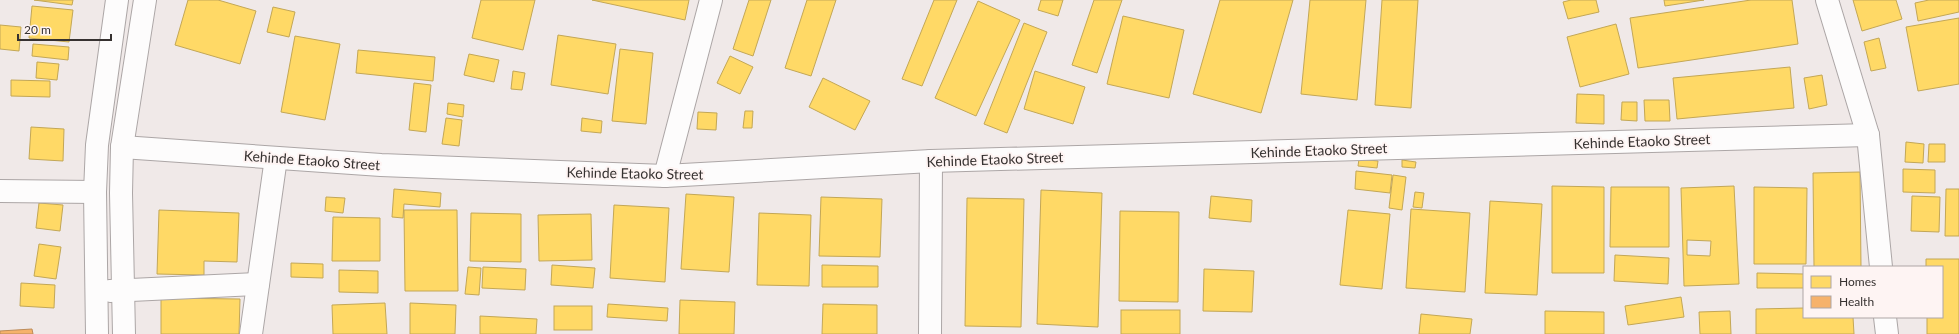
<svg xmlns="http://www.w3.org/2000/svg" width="1959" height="334" font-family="Lato,sans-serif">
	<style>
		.homes { fill: #ffd966; stroke: #c3a756; fill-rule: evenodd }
		.health { fill: #f6b26b; stroke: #bc8b59 }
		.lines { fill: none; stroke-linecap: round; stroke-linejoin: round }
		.street-casing { stroke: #aca6a6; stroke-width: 24 }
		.street { stroke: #fdfcfc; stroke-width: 22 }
		.labels { text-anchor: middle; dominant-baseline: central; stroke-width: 4; stroke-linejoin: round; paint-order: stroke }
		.street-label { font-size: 14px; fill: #363130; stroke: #fef4f3 }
	</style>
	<rect width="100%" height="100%" fill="#f0e9e8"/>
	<g class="homes">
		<polygon points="34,0 73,0 72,5"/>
		<polygon points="188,0 218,0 256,11 240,64 175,45"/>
		<polygon points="481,0 535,0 523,50 472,38"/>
		<polygon points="592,0 689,0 685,20"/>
		<polygon points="749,0 771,0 753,56 733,49"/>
		<polygon points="807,0 836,0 811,76 785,68"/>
		<polygon points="934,0 957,0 922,86 902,79"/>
		<polygon points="1041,0 1063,0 1058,16 1038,10"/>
		<polygon points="1094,0 1122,0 1097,73 1072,65"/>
		<polygon points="1220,0 1293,0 1261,113 1193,94"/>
		<polygon points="1310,0 1366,0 1357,100 1301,94"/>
		<polygon points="1382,0 1418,0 1411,108 1375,105"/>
		<polygon points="1571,0 1596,0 1599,12 1568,19 1563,2"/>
		<polygon points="1664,0 1704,0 1665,6"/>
		<polygon points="1751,0 1792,0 1798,44 1638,68 1630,18"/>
		<polygon points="1853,0 1896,0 1902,19 1862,31"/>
		<polygon points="1929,0 1959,0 1959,12 1918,21 1915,3"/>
		<polygon points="978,1 1020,20 976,116 935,98"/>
		<polygon points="32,6 73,10 69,42 29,38"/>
		<polygon points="273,7 295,12 289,37 267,32"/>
		<polygon points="1123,16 1184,30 1169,98 1107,84"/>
		<polygon points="1959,18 1959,84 1918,91 1906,27"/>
		<polygon points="1024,23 1047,32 1007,133 984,124"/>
		<polygon points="1616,24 1629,74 1580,87 1567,37"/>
		<polygon points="0,25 21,27 19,51 0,49"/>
		<polygon points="558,35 616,44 608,94 551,85"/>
		<polygon points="295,36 340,44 325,120 281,112"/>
		<polygon points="1879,38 1886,68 1871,71 1864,42"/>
		<polygon points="33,44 69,47 68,60 32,56"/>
		<polygon points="620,49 653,53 646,124 612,121"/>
		<polygon points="358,50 435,57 433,81 356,73"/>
		<polygon points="469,54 499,60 494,82 464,75"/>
		<polygon points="730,56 753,67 740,94 717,83"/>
		<polygon points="37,62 59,64 57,80 36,78"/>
		<polygon points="1790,67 1794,108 1677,119 1673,78"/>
		<polygon points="513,71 525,73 522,90 511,89"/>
		<polygon points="1035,71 1085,87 1073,124 1024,109"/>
		<polygon points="1822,75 1827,105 1809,109 1804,78"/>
		<polygon points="823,78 870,101 855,130 809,107"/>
		<polygon points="11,80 50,81 50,97 11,96"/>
		<polygon points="414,83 431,85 426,132 409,130"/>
		<polygon points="1577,94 1604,95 1604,124 1576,123"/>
		<polygon points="1644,100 1669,100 1670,121 1645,121"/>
		<polygon points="1622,102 1637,102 1637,121 1621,120"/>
		<polygon points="448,103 464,105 463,117 447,114"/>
		<polygon points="745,111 753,111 752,128 743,128"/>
		<polygon points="698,112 717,113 716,130 697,129"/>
		<polygon points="446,118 462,120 459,146 442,144"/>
		<polygon points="582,118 602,121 601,133 581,131"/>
		<polygon points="31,127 64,129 63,161 29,159"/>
		<polygon points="1906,142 1924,144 1923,163 1905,162"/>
		<polygon points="1929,144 1945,144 1945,162 1928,162"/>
		<polygon points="1359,159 1378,161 1377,168 1358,166"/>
		<polygon points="1402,160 1416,162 1415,168 1402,167"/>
		<polygon points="1903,169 1935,170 1935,193 1903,192"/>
		<polygon points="1356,171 1392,175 1390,193 1355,189"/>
		<polygon points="1860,172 1861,267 1814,267 1813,173"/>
		<polygon points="1393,175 1406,177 1402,210 1389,208"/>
		<polygon points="1552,186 1604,187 1604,273 1552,273"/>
		<path d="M1734 186 1739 284 1684 286 1681 188ZM1687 240 1711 241 1710 256 1687 255Z"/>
		<polygon points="1611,187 1669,187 1669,247 1610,247"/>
		<polygon points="1754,187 1807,188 1806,264 1754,264"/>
		<polygon points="394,189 441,193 440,207 404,204 403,218 392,217"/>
		<polygon points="1946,189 1959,189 1959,236 1945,236"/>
		<polygon points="1041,190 1102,193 1098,327 1037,324"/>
		<polygon points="1415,192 1424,193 1422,208 1413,207"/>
		<polygon points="686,194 734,197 729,272 681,269"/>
		<polygon points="1211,196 1252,200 1251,222 1209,218"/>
		<polygon points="1912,196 1940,197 1939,232 1911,231"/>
		<polygon points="326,197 345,198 343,213 325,211"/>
		<polygon points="821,197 882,199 880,257 819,256"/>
		<polygon points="967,198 1024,199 1021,327 965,326"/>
		<polygon points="1490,201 1542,204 1537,295 1485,293"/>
		<polygon points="39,203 63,205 60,231 36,228"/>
		<polygon points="614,205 669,208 665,282 610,278"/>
		<polygon points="1411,209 1470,213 1465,292 1406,288"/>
		<polygon points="159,210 239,213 237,262 204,261 204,275 157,274"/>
		<polygon points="404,210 457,210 458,291 405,291"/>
		<polygon points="1348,210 1390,214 1382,289 1340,285"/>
		<polygon points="1120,211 1179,212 1178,302 1119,301"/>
		<polygon points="471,213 521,214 521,262 470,261"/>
		<polygon points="759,213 811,215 809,286 757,285"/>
		<polygon points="591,214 592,260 539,261 538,215"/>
		<polygon points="333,217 380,218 380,261 332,261"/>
		<polygon points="39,244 61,247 56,279 34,276"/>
		<polygon points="1615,255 1669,258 1668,284 1614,281"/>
		<polygon points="1926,259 1959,259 1959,334 1927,334 1927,317 1942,317 1942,267 1926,267"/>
		<polygon points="291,263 323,264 323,278 291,277"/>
		<polygon points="552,265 595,268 593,288 551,285"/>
		<polygon points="822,265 878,266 878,287 822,287"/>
		<polygon points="468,267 481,268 479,295 465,294"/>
		<polygon points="483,267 526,269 525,290 482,288"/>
		<polygon points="1204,269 1254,271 1252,312 1203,311"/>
		<polygon points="339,270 378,271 378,293 339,292"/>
		<polygon points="1757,273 1804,274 1804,288 1757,288"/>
		<polygon points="21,283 55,285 54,308 20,306"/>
		<polygon points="1681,297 1684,317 1628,325 1625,306"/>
		<polygon points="161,298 240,299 239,334 161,334"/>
		<polygon points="680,300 735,302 734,334 679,334"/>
		<polygon points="385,303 387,334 333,334 332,305"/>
		<polygon points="410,303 456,305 455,334 410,334"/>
		<polygon points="608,304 668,308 667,321 607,317"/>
		<polygon points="823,304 877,305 877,334 822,334"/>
		<rect x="554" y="306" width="38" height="24"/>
		<polygon points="1804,308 1804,317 1853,317 1854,334 1756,334 1756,309"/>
		<rect x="1121" y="310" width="59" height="24"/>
		<polygon points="1545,311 1604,312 1604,334 1545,334"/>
		<polygon points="1730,311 1731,334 1700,334 1699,312"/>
		<polygon points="1421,314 1472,319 1470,334 1419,334"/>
		<polygon points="480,316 537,319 536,334 480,334"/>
	</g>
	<polygon class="health" points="32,329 33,334 0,334 0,331"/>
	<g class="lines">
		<defs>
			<g id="street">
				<polyline points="1827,0 1868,135 1881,267"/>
				<polyline points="122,147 381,165 665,176 931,161 1868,135"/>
				<polyline points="665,176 711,0"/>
				<polyline points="0,191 95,192"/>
				<polyline points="110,291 258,284"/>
				<polyline points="1885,317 1887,334"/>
				<polyline points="97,334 95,192 97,145 117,0"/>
				<polyline points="124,334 121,193 122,147 145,0"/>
				<polyline points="251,334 276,158"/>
				<polyline points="930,334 931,161"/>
			</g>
		</defs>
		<use href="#street" class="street-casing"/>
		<use href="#street" class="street"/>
	</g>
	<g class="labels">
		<g class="street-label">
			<text transform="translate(1642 141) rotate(-2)">Kehinde Etaoko Street</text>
			<text transform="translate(1319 150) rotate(-2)">Kehinde Etaoko Street</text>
			<text transform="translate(995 159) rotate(-2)">Kehinde Etaoko Street</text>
			<text transform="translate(312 160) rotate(4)">Kehinde Etaoko Street</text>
			<text transform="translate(635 173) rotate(1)">Kehinde Etaoko Street</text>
		</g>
	</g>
	<rect x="1803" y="266" width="140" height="52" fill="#fef4f3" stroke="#aea6a5"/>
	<rect x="1811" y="276" width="20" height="12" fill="#ffd966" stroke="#aea6a5"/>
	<text x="1839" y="286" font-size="12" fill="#363130">Homes</text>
	<rect x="1811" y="296" width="20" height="12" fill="#f6b26b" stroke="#aea6a5"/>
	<text x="1839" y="306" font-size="12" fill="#363130">Health</text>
	<path d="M18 34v6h93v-6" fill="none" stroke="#363130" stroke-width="2"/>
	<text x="24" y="34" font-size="12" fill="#363130" stroke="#fef4f3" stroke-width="3" paint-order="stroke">20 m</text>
</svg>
